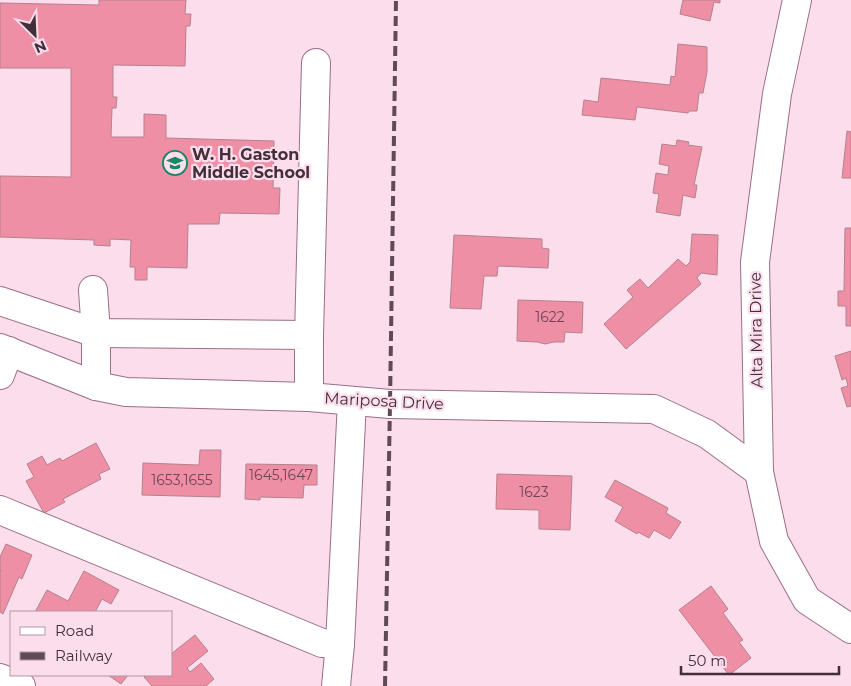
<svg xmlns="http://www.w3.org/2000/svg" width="851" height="686" font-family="Montserrat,sans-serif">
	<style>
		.building { fill: #ef8fa5; stroke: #b5818c }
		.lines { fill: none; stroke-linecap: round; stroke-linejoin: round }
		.minor-casing { stroke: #9b6f87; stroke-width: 30 }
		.minor { stroke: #fff; stroke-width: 28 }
		.rail { stroke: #604a56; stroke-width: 4; stroke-dasharray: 10 5; stroke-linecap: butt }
		.labels { text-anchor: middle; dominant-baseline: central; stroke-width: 4.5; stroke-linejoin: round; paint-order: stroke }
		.number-label { font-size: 14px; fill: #6e4755 }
		.poi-label { font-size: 16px; font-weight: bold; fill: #432f3a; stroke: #fbddec; text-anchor: start }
		.street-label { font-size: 16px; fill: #432f3a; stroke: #fbddec }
	</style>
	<rect width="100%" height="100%" fill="#fbddec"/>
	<g class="building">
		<polygon points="99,0 186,0 185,14 191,14 190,26 186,26 185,66 113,65 113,97 117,97 116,108 112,108 111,137 144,137 144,114 166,115 166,138 274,141 273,188 280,188 279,214 220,213 219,224 188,224 187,268 147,267 147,280 135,280 135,267 130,267 131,240 110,239 110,246 94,245 94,240 0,237 0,176 71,177 71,68 0,68 0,3 99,5"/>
		<polygon points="683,0 720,0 720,3 714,2 710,21 680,14"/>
		<polygon points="678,44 707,47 707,72 703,93 699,93 697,111 689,111 688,113 637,107 635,120 582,115 584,100 598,102 601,78 670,85 671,76 675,77"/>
		<polygon points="847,131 851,132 851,178 842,178"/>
		<polygon points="677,140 689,142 688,145 702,147 694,185 697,185 695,198 683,195 680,216 656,212 659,194 653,193 656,173 668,175 669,166 659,164 662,144 676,146"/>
		<polygon points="845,228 851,228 851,326 846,326 846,306 838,306 838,291 844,291"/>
		<polygon points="692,234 718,235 717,275 701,273 697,278 701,284 626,349 604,324 633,297 627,290 640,279 648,288 678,259 686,266 690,262"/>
		<polygon points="454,235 542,239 542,248 549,249 548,268 498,266 497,276 484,276 481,309 450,308"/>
		<polygon points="518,300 583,302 582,333 565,332 564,342 554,342 545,344 537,342 517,341"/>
		<polygon points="851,351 851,406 847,407 841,388 848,386 846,378 842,380 835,356"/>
		<polygon points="96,443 110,469 99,474 101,479 63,499 65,502 44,513 26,481 34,477 27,464 42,456 47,465 60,458 62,461"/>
		<polygon points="200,450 221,450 220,497 142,495 143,463 199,465"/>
		<polygon points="246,464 317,465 317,485 304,485 303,498 260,497 260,500 245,499"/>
		<polygon points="497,474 572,476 570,530 539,529 539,510 496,509"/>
		<polygon points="615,480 668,508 666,513 681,522 670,539 654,530 649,538 638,532 637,534 615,521 623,507 605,497"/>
		<polygon points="6,544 32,555 22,579 19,577 3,614 0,612 0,573 1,570 0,570 0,557"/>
		<polygon points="84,571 119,590 111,604 102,599 95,612 35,612 47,590 68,601"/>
		<polygon points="711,586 728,609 723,613 743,640 739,642 751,658 729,675 679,610"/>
		<polygon points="195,635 208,651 187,668 190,672 201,663 214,679 206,686 152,686 144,677 146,675 171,675 171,654"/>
		<polygon points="108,675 128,675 121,684"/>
	</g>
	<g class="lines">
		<defs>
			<g id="minor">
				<polyline points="797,0 777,94 755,262 759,472 774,541 807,600 851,629"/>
				<polyline points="93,290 96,333 96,386"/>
				<polyline points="0,301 96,333 309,335 309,397"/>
				<polyline points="309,335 316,63"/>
				<polyline points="0,348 96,386 126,392 309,397 390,404 654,409 707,434 759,472"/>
				<polyline points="0,375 9,351"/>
				<polyline points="0,510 322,643 340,644"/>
				<polyline points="0,678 21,686"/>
				<polyline points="336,686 340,644 352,401"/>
			</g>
		</defs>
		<use href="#minor" class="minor-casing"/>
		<use href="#minor" class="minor"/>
		<polyline class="rail" points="385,686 390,404 396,0"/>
	</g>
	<defs>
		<symbol id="school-ring" viewBox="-11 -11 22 22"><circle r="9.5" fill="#fbddec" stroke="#188563" stroke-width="1.5"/><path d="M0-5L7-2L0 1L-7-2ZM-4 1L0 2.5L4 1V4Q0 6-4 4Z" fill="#188563"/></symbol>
	</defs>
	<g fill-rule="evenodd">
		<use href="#school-ring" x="161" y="149" width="28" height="28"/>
	</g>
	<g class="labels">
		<g class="number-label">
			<text x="550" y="317">1622</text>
			<text x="281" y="475">1645,1647</text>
			<text x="182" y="480">1653,1655</text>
			<text x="534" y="492">1623</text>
		</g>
		<g class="poi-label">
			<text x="192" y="154">W. H. Gaston<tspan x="192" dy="18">Middle School</tspan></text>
		</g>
		<g class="street-label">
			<text transform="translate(756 330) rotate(-91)">Alta Mira Drive</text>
			<text transform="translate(384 401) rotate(3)">Mariposa Drive</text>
		</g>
	</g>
	<rect x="10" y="611" width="162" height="65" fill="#fbddec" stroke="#b197a5"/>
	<rect x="20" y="627" width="25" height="8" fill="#ffffff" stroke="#b197a5"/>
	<text x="55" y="636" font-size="15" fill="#432f3a">Road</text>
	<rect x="20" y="652" width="25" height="8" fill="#604a56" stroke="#b197a5"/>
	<text x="55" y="661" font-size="15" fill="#432f3a">Railway</text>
	<g transform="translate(35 35) rotate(156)" stroke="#fbddec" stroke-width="4" paint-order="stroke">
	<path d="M0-4L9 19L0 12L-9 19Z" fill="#432f3a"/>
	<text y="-8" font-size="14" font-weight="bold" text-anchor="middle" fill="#432f3a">N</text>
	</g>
	<path d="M681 666v8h158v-8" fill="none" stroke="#432f3a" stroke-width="2.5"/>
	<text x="688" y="666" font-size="15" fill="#432f3a" stroke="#fbddec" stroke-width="4" paint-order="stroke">50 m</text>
</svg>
